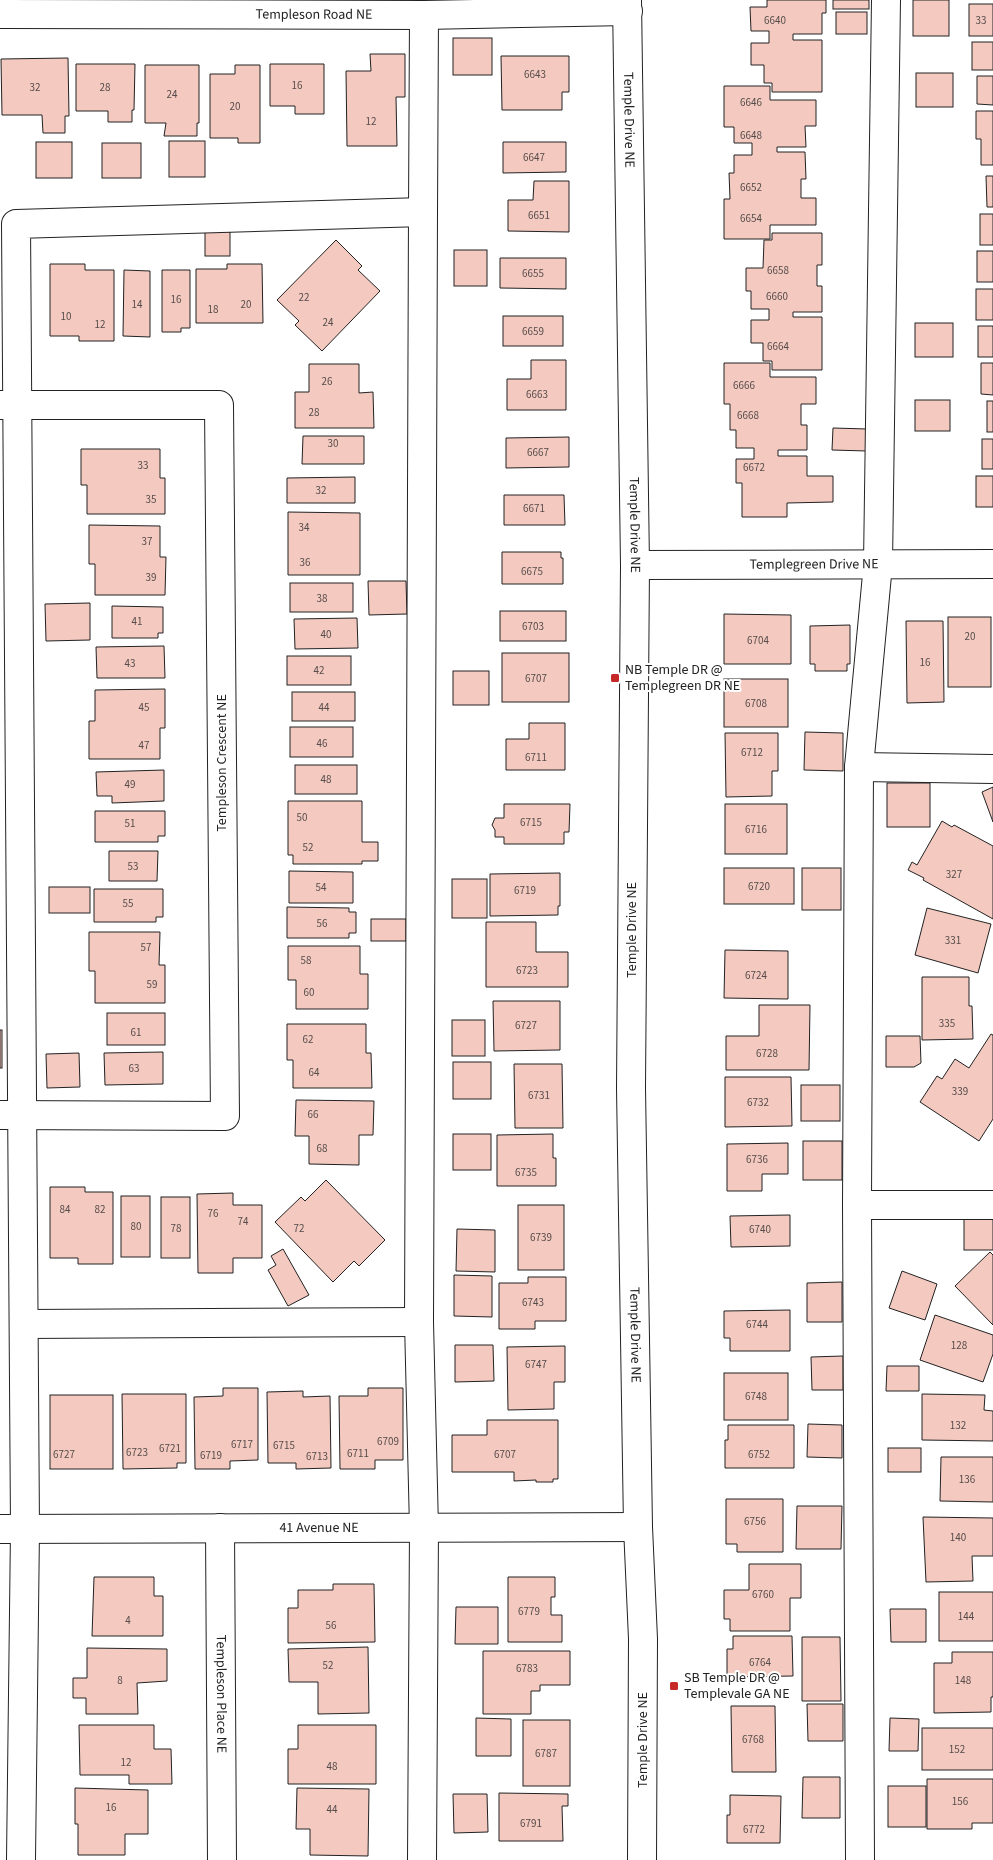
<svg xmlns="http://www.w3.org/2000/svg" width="993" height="1860" font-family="'Source Sans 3',sans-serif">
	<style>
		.building { fill: #f3c9c0; stroke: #222 }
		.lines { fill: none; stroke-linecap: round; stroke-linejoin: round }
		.minor-casing { stroke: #222; stroke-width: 30 }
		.minor { stroke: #fff; stroke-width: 28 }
		.poi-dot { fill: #c62828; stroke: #fff; stroke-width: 2 }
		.labels { text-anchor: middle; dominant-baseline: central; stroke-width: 4; stroke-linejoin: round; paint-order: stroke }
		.number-label { font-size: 11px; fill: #564c4a }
		.street-label { font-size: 14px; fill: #222; stroke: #fff }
		.poi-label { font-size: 14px; fill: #222; stroke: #fff; text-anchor: start }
	</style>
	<rect width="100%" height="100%" fill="#fff"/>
	<g class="building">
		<polygon points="767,0 826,0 826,13 822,13 822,34 793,34 793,40 822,40 822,92 772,92 772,83 764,83 764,65 751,65 751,43 769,43 769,31 751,31 750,7 767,7"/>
		<rect x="833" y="0" width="36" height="9"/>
		<rect x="913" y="0" width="36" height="36"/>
		<rect x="969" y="4" width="24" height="32"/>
		<rect x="836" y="12" width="31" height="22"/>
		<rect x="453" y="38" width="39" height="37"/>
		<rect x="972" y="42" width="21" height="28"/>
		<polygon points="370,54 405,54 405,97 396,97 397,146 347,146 346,71 371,71"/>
		<polygon points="501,56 569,56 569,92 562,92 562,110 502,110"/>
		<polygon points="68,58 69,116 65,116 65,133 43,133 42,115 2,115 1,59"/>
		<polygon points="76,64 135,64 134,110 132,110 132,122 108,122 108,111 76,111"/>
		<polygon points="270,64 324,64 324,114 295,114 295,106 270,106"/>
		<polygon points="145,65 199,65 199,123 197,123 197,136 164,136 166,123 145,123"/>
		<polygon points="235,65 260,65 260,143 238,143 238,138 210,138 210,74 235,74"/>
		<rect x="916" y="73" width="37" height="34"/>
		<polygon points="977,76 993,76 993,105 977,104"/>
		<polygon points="724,86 770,86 770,100 816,100 816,126 805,126 806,147 777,147 777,152 805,152 806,179 801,179 801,198 816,198 816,225 770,225 770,239 724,239 724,199 730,199 729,173 734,173 734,155 752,155 752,143 734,143 734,127 724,127"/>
		<polygon points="976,111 993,111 993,165 981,165 981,139 976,139"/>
		<rect x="169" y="141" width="36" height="36"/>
		<rect x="36" y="142" width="36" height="36"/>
		<polygon points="503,142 566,142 566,172 503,173"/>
		<rect x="102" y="143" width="39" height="35"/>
		<polygon points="986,176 993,176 993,207 987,207"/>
		<polygon points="534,181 569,181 569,232 508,231 508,200 533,200"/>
		<rect x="980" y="214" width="13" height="31"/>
		<rect x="205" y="223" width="25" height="33"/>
		<polygon points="772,233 822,233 822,265 817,265 817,286 822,286 822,312 793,312 793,317 822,317 822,370 772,370 772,361 763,361 763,343 751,343 751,320 769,320 769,309 751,309 751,291 746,291 746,268 763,268 764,240 772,240"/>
		<polygon points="336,240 362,266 358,270 380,291 322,351 295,325 299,321 277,300"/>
		<rect x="454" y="250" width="33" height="36"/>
		<rect x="977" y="251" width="16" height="31"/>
		<polygon points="500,258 566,258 566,289 500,288"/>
		<polygon points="50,264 85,264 85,270 114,270 114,341 79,341 79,336 50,336"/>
		<polygon points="227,264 262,264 263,323 196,323 196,269 227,269"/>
		<polygon points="124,270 150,271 150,337 123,336"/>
		<polygon points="162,270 190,270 190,328 181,328 181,332 162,332"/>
		<rect x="976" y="289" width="17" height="31"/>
		<rect x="503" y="316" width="60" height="30"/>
		<rect x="915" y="323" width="38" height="34"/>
		<rect x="978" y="326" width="15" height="31"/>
		<polygon points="531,360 566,360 566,410 507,410 507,379 531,379"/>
		<polygon points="724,363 770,363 770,377 816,377 816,404 801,404 801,425 807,425 807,450 778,450 778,456 807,456 807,476 833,476 833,502 787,503 787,517 742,517 742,483 736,483 736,459 754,459 754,448 736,448 736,430 730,430 730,404 724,404"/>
		<polygon points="981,363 993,363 993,395 981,394"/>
		<polygon points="309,364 359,364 359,393 373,392 374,428 295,428 295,392 309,392"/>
		<rect x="915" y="400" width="35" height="31"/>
		<rect x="987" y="401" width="6" height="31"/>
		<polygon points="833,428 868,429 867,451 832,450"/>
		<polygon points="303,436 364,436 364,464 302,464"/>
		<polygon points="569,437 569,467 506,468 506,438"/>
		<rect x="982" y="439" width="11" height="30"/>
		<polygon points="81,449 160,449 160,478 165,478 165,514 87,514 87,485 81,485"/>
		<rect x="976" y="476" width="17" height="31"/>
		<polygon points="355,477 355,503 287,503 287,478"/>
		<polygon points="504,495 564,495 565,525 504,525"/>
		<polygon points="288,512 360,513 360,575 288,575"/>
		<polygon points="89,525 160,526 160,557 166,557 165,595 95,595 95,564 89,564"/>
		<polygon points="502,552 561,552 561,558 563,558 563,584 502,584"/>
		<polygon points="368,581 406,581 407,614 369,615"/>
		<rect x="290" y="583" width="63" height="29"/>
		<polygon points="90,603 90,640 46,641 45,604"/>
		<polygon points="112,606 163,607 163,633 158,633 158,638 112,638"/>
		<rect x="500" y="611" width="66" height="30"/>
		<polygon points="724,614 791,615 791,664 724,664"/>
		<rect x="948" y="617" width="43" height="70"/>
		<polygon points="357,618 358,648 295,649 294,619"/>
		<polygon points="906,621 943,621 944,702 907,703"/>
		<polygon points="850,625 850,664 847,664 847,671 815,671 815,664 810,664 810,626"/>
		<polygon points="164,646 165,678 97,678 96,647"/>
		<rect x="502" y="653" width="67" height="49"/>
		<rect x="287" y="656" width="64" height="29"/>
		<rect x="453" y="671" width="36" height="34"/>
		<rect x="724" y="679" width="64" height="48"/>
		<polygon points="165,689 165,728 160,728 160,759 89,759 89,721 95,721 95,690"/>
		<rect x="292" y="692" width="63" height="29"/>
		<polygon points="529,723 565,723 565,770 506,770 506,739 529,739"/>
		<rect x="290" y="727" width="63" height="30"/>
		<polygon points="805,732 843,733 843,771 804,770"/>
		<polygon points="725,733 778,733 778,771 772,771 772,796 726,797"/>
		<rect x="295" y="765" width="62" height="29"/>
		<polygon points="164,770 164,801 112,803 112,796 97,796 96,772"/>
		<rect x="887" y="783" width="43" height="44"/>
		<polygon points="993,787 993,822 982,792"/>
		<polygon points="288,801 362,801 362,842 378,842 378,861 362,861 362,864 293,864 293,855 288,855"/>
		<polygon points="504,804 570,804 569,832 564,832 564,844 504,844 504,837 495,837 495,830 492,825 495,818 504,818"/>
		<rect x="725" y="804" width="62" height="50"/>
		<polygon points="95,811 165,811 165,836 158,836 158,842 95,842"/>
		<polygon points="942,821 952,827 954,825 993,846 993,919 923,880 924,878 908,870 912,862 917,865"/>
		<polygon points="109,851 158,851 157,881 109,881"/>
		<rect x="724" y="868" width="70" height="36"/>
		<rect x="802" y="868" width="39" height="42"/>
		<polygon points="289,871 353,872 353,903 289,903"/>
		<polygon points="560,873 560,906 558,906 558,915 490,916 490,874"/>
		<rect x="452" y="879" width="35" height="39"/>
		<rect x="49" y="887" width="41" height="26"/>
		<polygon points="94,889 163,889 163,917 156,917 156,922 94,922"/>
		<polygon points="287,907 349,908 349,912 356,912 356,933 349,933 349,938 287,938"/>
		<polygon points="927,908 991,924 978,973 915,955"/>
		<rect x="371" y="919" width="35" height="22"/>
		<polygon points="486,922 536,922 536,952 568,952 568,987 486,987"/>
		<polygon points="89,932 160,932 159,965 165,965 165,1003 95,1003 95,971 89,971"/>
		<polygon points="288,946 360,946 360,974 368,974 368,1009 296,1009 296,980 288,980"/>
		<polygon points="725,950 788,951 788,999 724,998"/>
		<polygon points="922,977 969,977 969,1006 972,1006 973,1039 922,1040"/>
		<polygon points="493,1001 560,1001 560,1050 494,1051"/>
		<polygon points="759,1005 810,1005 809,1070 726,1070 726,1036 759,1036"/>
		<rect x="107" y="1013" width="58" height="32"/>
		<rect x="452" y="1020" width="33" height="36"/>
		<polygon points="287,1024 366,1024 366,1053 371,1053 372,1088 293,1088 293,1060 287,1060"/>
		<rect x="0" y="1030" width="2" height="38"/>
		<polygon points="991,1034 993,1035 993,1119 979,1141 920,1102 937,1076 942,1079 955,1059 969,1068"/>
		<polygon points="886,1036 920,1036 921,1063 914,1067 886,1067"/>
		<polygon points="163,1052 163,1084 105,1085 104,1053"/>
		<polygon points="79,1053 80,1087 47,1088 46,1054"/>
		<rect x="453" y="1062" width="38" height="37"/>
		<polygon points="514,1064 562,1064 563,1128 515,1128"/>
		<polygon points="725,1077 791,1077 792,1126 725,1127"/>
		<rect x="801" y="1085" width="39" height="36"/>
		<polygon points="296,1100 374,1101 373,1135 359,1135 359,1165 309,1164 309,1136 295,1136"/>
		<rect x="453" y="1134" width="38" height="36"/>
		<polygon points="553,1134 553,1158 556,1158 556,1186 497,1186 497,1135"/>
		<rect x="803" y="1141" width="39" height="39"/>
		<polygon points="788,1143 788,1174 762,1174 762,1191 727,1191 727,1144"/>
		<polygon points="326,1180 385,1240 359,1266 354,1261 333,1282 275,1222 301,1197 305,1201"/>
		<polygon points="50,1187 85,1187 85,1192 113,1192 113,1264 78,1264 78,1258 50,1258"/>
		<polygon points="233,1193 233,1205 262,1205 262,1258 233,1258 233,1273 198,1273 197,1194"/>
		<rect x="121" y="1196" width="29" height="61"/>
		<rect x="161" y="1197" width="29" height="61"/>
		<rect x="518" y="1205" width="46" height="65"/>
		<polygon points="790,1215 790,1246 731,1247 730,1216"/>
		<rect x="964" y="1215" width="29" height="35"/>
		<polygon points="457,1229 495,1230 495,1272 456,1271"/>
		<polygon points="283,1249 309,1295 288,1306 268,1270 276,1265 271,1256"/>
		<polygon points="990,1252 993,1255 993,1325 955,1286"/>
		<polygon points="902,1271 937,1284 925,1320 889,1308"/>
		<polygon points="454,1275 492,1276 492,1317 454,1316"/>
		<polygon points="528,1277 566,1277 566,1321 535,1321 535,1329 499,1329 499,1283 528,1283"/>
		<polygon points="842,1282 842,1322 807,1322 807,1283"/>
		<polygon points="790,1310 790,1351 730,1351 730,1338 724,1338 724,1311"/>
		<polygon points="935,1315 993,1335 993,1354 983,1382 920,1360"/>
		<polygon points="455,1345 493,1345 494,1381 455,1382"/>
		<polygon points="565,1346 565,1382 554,1382 554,1409 508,1410 507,1347"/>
		<polygon points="843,1356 843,1390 812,1390 811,1357"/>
		<polygon points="887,1366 919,1366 919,1391 886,1391"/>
		<rect x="724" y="1373" width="64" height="47"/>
		<polygon points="223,1388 258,1388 258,1460 230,1461 230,1469 195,1469 194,1397 223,1396"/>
		<polygon points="368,1388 403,1388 403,1460 375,1460 375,1469 340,1469 339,1396 368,1396"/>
		<polygon points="303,1391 303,1397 330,1396 331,1468 296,1469 296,1463 268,1463 267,1392"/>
		<polygon points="122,1394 186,1394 186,1463 177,1463 177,1468 123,1469"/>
		<polygon points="922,1394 985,1395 984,1410 993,1411 993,1441 922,1440"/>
		<rect x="50" y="1395" width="63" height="74"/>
		<polygon points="487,1420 558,1420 558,1479 553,1479 553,1482 536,1482 536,1480 514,1481 514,1472 452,1472 452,1435 487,1435"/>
		<polygon points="808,1424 842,1425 842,1458 807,1457"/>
		<polygon points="728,1425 794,1425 794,1468 725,1468 725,1440 728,1440"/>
		<rect x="888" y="1448" width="33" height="24"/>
		<polygon points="941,1457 993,1457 993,1502 940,1501"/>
		<polygon points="726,1499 783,1499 783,1552 737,1552 737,1544 726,1544"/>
		<polygon points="797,1506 842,1506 841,1549 796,1549"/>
		<polygon points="923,1517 993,1518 993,1556 972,1556 973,1581 926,1582"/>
		<polygon points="749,1564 801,1564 801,1598 790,1598 790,1631 730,1631 730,1619 724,1619 724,1590 749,1590"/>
		<polygon points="94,1577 154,1577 154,1596 163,1596 163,1636 92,1636"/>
		<polygon points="508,1577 555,1577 555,1597 551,1597 551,1615 562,1615 562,1642 508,1642"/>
		<polygon points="333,1584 374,1584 375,1642 288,1643 288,1608 298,1608 298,1590 333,1590"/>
		<rect x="939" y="1592" width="54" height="49"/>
		<polygon points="456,1607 498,1607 498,1644 455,1644"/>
		<polygon points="890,1609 926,1609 926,1642 891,1642"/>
		<polygon points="733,1636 792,1636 793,1676 727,1677 727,1649 733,1649"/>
		<polygon points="802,1637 840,1637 841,1701 802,1701"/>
		<polygon points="368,1647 369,1713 318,1714 318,1682 289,1682 288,1649"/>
		<polygon points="87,1648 167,1649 167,1681 137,1683 138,1714 86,1714 86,1698 73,1698 73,1678 87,1678"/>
		<polygon points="483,1651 570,1651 570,1685 540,1685 540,1691 531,1691 531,1714 483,1714"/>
		<polygon points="952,1652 993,1652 993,1697 991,1697 991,1712 934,1713 934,1663 952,1663"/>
		<polygon points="807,1704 843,1704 843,1741 808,1741"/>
		<polygon points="731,1706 775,1706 776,1772 732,1772"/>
		<polygon points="476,1718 511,1719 511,1756 476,1756"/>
		<polygon points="890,1718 919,1719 918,1751 889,1751"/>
		<rect x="523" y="1720" width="47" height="66"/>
		<polygon points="79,1725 154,1725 154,1749 171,1749 172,1784 129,1784 129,1775 80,1775"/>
		<polygon points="298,1725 376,1725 376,1784 288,1784 288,1749 298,1749"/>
		<rect x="922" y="1728" width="71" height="42"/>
		<polygon points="803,1777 840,1777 840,1818 802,1818"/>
		<polygon points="927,1779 993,1779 993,1823 972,1823 972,1829 927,1829"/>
		<rect x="888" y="1786" width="38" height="41"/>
		<polygon points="75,1788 148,1790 148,1834 125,1834 125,1855 78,1855 78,1824 75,1824"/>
		<polygon points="297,1788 369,1789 368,1856 310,1855 310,1829 296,1829"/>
		<polygon points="499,1793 568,1794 568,1806 562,1806 563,1841 499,1841"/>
		<polygon points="453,1794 487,1794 488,1832 454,1833"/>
		<polygon points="730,1795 781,1796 780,1843 727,1843 727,1815 730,1815"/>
	</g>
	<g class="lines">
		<defs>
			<g id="minor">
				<path id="s1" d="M627 0 635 565 631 1088 638 1527 643 1639 642 1860"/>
				<path id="s2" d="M0 14 424 15 628 11"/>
				<polyline points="423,212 424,15"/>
				<path id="s3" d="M635 565 993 564"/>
				<polyline points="859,767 993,769"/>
				<polyline points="0,1115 225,1116 219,405 1,405"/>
				<polyline points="857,1205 993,1205"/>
				<polyline points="24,1324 419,1322"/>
				<path id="s4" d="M220 1528 222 1860"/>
				<path id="s5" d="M0 1529 638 1527"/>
				<polyline points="21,1860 25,1529 16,224 423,212 419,1322 424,1528 422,1860"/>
				<polyline points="860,1860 857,1205 859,767 878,564 886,0"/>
			</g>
		</defs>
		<use href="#minor" class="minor-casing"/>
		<use href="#minor" class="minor"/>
	</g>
	<g class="poi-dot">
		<rect x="610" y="673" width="10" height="10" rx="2.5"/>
		<rect x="669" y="1681" width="10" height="10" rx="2.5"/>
	</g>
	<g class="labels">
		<g class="number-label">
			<text x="775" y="20">6640</text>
			<text x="981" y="20">33</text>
			<text x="535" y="74">6643</text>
			<text x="297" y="85">16</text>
			<text x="35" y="87">32</text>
			<text x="105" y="87">28</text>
			<text x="172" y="94">24</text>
			<text x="751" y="102">6646</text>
			<text x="235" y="106">20</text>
			<text x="371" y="121">12</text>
			<text x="751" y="135">6648</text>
			<text x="534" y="157">6647</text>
			<text x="751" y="187">6652</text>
			<text x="539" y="215">6651</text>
			<text x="751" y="218">6654</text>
			<text x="778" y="270">6658</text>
			<text x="533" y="273">6655</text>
			<text x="777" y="296">6660</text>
			<text x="304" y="297">22</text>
			<text x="176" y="299">16</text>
			<text x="137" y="304">14</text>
			<text x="246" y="304">20</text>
			<text x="213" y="309">18</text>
			<text x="66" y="316">10</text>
			<text x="328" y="322">24</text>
			<text x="100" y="324">12</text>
			<text x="533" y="331">6659</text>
			<text x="778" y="346">6664</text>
			<text x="327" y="381">26</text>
			<text x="744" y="385">6666</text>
			<text x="537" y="394">6663</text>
			<text x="314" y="412">28</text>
			<text x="748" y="415">6668</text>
			<text x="333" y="443">30</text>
			<text x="538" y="452">6667</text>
			<text x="143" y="465">33</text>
			<text x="754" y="467">6672</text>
			<text x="321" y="490">32</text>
			<text x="151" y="499">35</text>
			<text x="534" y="508">6671</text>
			<text x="304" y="527">34</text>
			<text x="147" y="541">37</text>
			<text x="305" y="562">36</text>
			<text x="532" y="571">6675</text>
			<text x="151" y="577">39</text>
			<text x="322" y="598">38</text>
			<text x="137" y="621">41</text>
			<text x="533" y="626">6703</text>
			<text x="326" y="634">40</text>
			<text x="970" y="636">20</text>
			<text x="758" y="640">6704</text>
			<text x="925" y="662">16</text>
			<text x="130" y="663">43</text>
			<text x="319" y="670">42</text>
			<text x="536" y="678">6707</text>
			<text x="756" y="703">6708</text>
			<text x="144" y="707">45</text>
			<text x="324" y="707">44</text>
			<text x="322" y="743">46</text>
			<text x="144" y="745">47</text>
			<text x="752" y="752">6712</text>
			<text x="536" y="757">6711</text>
			<text x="326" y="779">48</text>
			<text x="130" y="784">49</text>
			<text x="302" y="817">50</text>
			<text x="531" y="822">6715</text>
			<text x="130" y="823">51</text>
			<text x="756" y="829">6716</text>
			<text x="308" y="847">52</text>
			<text x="133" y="866">53</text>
			<text x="954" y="874">327</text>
			<text x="759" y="886">6720</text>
			<text x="321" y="887">54</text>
			<text x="525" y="890">6719</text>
			<text x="128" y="903">55</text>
			<text x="322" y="923">56</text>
			<text x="953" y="940">331</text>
			<text x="146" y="947">57</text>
			<text x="306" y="960">58</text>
			<text x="527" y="970">6723</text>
			<text x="756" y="975">6724</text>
			<text x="152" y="984">59</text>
			<text x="309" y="992">60</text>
			<text x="947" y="1023">335</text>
			<text x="526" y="1025">6727</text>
			<text x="136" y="1032">61</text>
			<text x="308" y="1039">62</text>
			<text x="767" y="1053">6728</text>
			<text x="134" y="1068">63</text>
			<text x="314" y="1072">64</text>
			<text x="960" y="1091">339</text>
			<text x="539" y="1095">6731</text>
			<text x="758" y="1102">6732</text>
			<text x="313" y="1114">66</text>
			<text x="322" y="1148">68</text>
			<text x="757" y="1159">6736</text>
			<text x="526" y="1172">6735</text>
			<text x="65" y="1209">84</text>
			<text x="100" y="1209">82</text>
			<text x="213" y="1213">76</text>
			<text x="243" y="1221">74</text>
			<text x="136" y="1226">80</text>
			<text x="176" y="1228">78</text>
			<text x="299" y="1228">72</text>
			<text x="760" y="1229">6740</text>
			<text x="541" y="1237">6739</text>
			<text x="533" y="1302">6743</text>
			<text x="757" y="1324">6744</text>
			<text x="959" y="1345">128</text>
			<text x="536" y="1364">6747</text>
			<text x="756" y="1396">6748</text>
			<text x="958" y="1425">132</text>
			<text x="388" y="1441">6709</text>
			<text x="242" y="1444">6717</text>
			<text x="284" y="1445">6715</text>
			<text x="170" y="1448">6721</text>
			<text x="137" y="1452">6723</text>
			<text x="358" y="1453">6711</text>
			<text x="64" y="1454">6727</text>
			<text x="505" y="1454">6707</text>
			<text x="759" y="1454">6752</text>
			<text x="211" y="1455">6719</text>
			<text x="317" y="1456">6713</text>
			<text x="967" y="1479">136</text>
			<text x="755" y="1521">6756</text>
			<text x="958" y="1537">140</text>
			<text x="763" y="1594">6760</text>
			<text x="529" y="1611">6779</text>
			<text x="966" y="1616">144</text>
			<text x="128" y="1620">4</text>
			<text x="331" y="1625">56</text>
			<text x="760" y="1662">6764</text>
			<text x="328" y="1665">52</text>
			<text x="527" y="1668">6783</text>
			<text x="120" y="1680">8</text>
			<text x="963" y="1680">148</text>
			<text x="753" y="1739">6768</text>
			<text x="957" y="1749">152</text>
			<text x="546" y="1753">6787</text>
			<text x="126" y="1762">12</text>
			<text x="332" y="1766">48</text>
			<text x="960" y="1801">156</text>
			<text x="111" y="1807">16</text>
			<text x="332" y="1809">44</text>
			<text x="531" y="1823">6791</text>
			<text x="754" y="1829">6772</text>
		</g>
		<g class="street-label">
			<text stroke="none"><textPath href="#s2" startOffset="314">Templeson Road NE</textPath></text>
			<text stroke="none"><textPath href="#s1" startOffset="120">Temple Drive NE</textPath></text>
			<text stroke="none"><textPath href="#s1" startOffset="525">Temple Drive NE</textPath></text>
			<text stroke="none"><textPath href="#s3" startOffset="179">Templegreen Drive NE</textPath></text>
			<text transform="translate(222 763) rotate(-90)">Templeson Crescent NE</text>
			<text transform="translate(632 930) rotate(-90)">Temple Drive NE</text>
			<text stroke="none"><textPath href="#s1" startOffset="1335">Temple Drive NE</textPath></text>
			<text stroke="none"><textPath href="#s5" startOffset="319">41 Avenue NE</textPath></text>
			<text stroke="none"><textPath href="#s4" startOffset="166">Templeson Place NE</textPath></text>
			<text transform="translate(643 1740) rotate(-90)">Temple Drive NE</text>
		</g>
		<g class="poi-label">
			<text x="625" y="670">NB Temple DR @<tspan x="625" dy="16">Templegreen DR NE</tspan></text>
			<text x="684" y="1678">SB Temple DR @<tspan x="684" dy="16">Templevale GA NE</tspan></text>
		</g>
	</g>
</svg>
